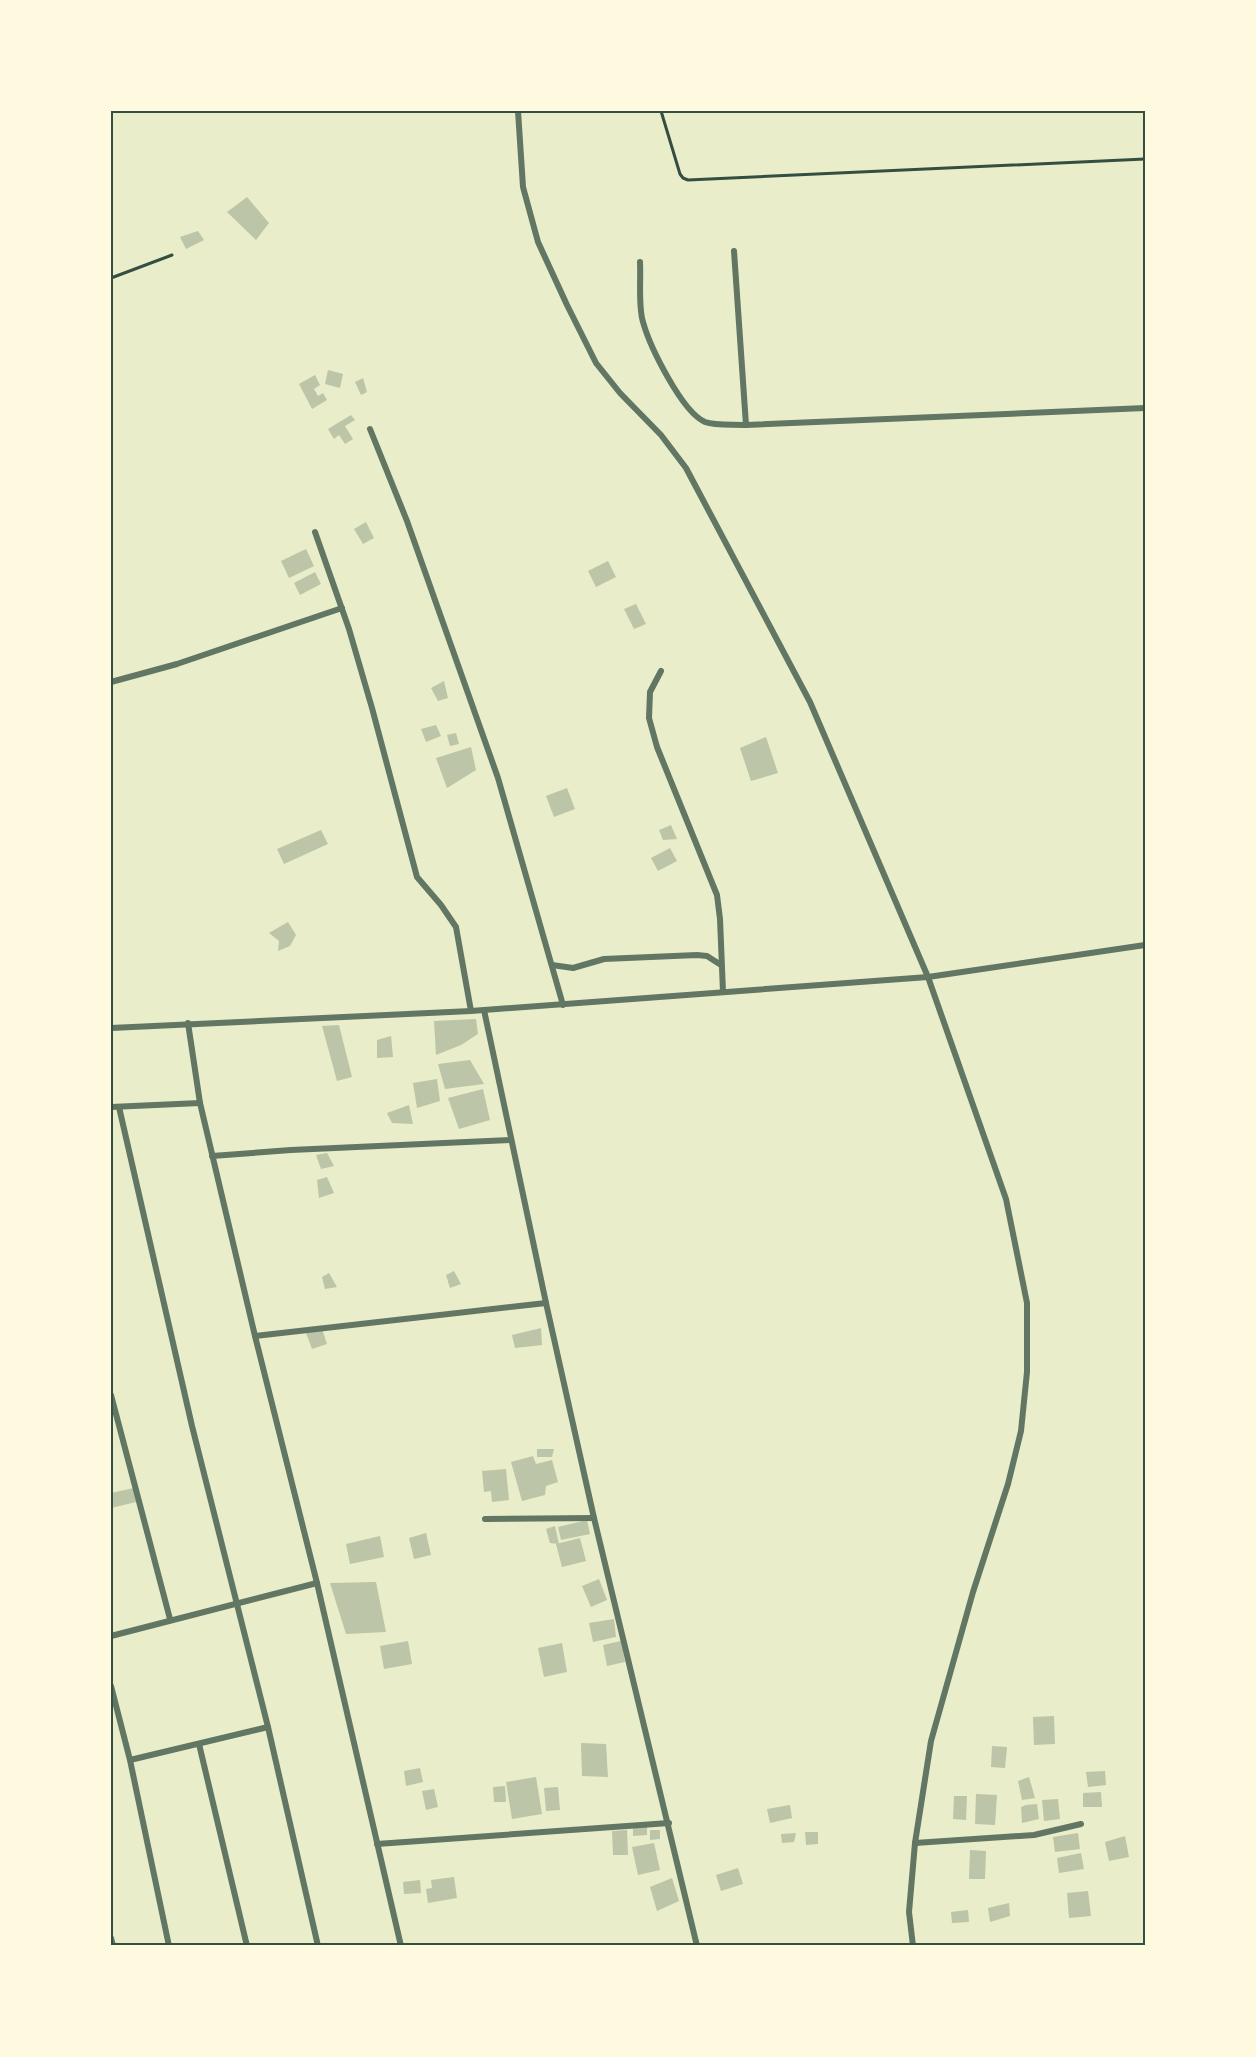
<svg xmlns="http://www.w3.org/2000/svg" width="1256" height="2057" font-family="'IBM Plex Sans',sans-serif">
	<style>
		.building { fill: #bcc5a7 }
		.lines { fill: none; stroke-linecap: round; stroke-linejoin: round }
		.path { stroke: #344e41; stroke-width: 3 }
		.minor { stroke: #617663; stroke-width: 6 }
		.neatline { fill: none; stroke: #344e41; stroke-width: 2 }
	</style>
	<rect width="100%" height="100%" fill="#e9edc9"/>
	<g class="building">
		<polygon points="247,197 269,223 256,240 227,212"/>
		<polygon points="198,231 204,240 186,249 180,237"/>
		<polygon points="328,370 343,374 340,388 325,384"/>
		<polygon points="315,375 320,385 314,389 318,396 323,393 327,400 312,409 299,384"/>
		<polygon points="363,378 367,392 361,395 355,382"/>
		<polygon points="351,415 355,420 345,426 353,439 345,444 339,435 334,439 328,429"/>
		<polygon points="366,522 374,538 363,544 354,529"/>
		<polygon points="306,549 314,566 289,578 281,561"/>
		<polygon points="608,561 616,577 596,587 588,571"/>
		<polygon points="315,572 321,584 300,595 294,583"/>
		<polygon points="636,604 646,624 634,629 624,609"/>
		<polygon points="444,681 448,698 438,701 431,688"/>
		<polygon points="436,725 441,736 426,742 421,729"/>
		<polygon points="456,733 459,744 450,746 447,735"/>
		<polygon points="766,737 778,773 751,781 740,748"/>
		<polygon points="471,747 476,770 447,788 436,758"/>
		<polygon points="567,788 575,809 554,817 546,796"/>
		<polygon points="671,825 677,839 663,840 659,830"/>
		<polygon points="321,830 328,844 284,864 277,849"/>
		<polygon points="670,848 677,861 658,871 651,858"/>
		<polygon points="288,922 296,935 290,946 278,951 279,941 269,933"/>
		<polygon points="476,1019 478,1034 461,1045 436,1055 434,1021"/>
		<polygon points="339,1025 352,1077 337,1081 322,1026"/>
		<polygon points="391,1036 393,1057 377,1058 377,1040"/>
		<polygon points="470,1060 484,1084 445,1089 438,1064"/>
		<polygon points="437,1079 440,1101 417,1108 413,1083"/>
		<polygon points="483,1089 490,1120 459,1129 448,1098"/>
		<polygon points="409,1105 413,1124 392,1123 387,1113"/>
		<polygon points="327,1153 334,1166 321,1169 316,1155"/>
		<polygon points="327,1177 334,1193 319,1198 317,1180"/>
		<polygon points="454,1271 461,1284 450,1288 446,1275"/>
		<polygon points="329,1273 337,1287 325,1289 322,1277"/>
		<polygon points="541,1328 542,1345 515,1348 512,1335"/>
		<polygon points="322,1329 327,1344 312,1349 306,1333"/>
		<polygon points="537,1449 554,1449 552,1457 537,1457"/>
		<polygon points="533,1456 536,1464 552,1460 558,1482 546,1486 545,1495 522,1501 511,1462"/>
		<polygon points="506,1469 509,1500 492,1502 491,1491 484,1492 482,1471"/>
		<polygon points="134,1488 136,1502 111,1508 111,1493"/>
		<polygon points="587,1520 590,1534 561,1540 558,1527"/>
		<polygon points="555,1526 559,1544 550,1543 546,1529"/>
		<polygon points="426,1533 431,1555 414,1559 409,1538"/>
		<polygon points="380,1536 384,1557 350,1564 346,1544"/>
		<polygon points="580,1538 586,1561 562,1567 556,1544"/>
		<polygon points="599,1579 607,1600 591,1607 582,1586"/>
		<polygon points="376,1582 386,1632 346,1634 330,1583"/>
		<polygon points="614,1619 616,1637 593,1642 589,1623"/>
		<polygon points="408,1641 412,1664 384,1669 380,1646"/>
		<polygon points="621,1641 625,1662 607,1666 603,1645"/>
		<polygon points="562,1643 567,1672 544,1677 538,1648"/>
		<polygon points="1054,1716 1055,1744 1034,1745 1033,1717"/>
		<polygon points="581,1743 606,1744 608,1777 582,1776"/>
		<polygon points="992,1746 1007,1747 1005,1768 991,1767"/>
		<polygon points="420,1768 423,1782 406,1786 404,1771"/>
		<polygon points="1105,1771 1106,1785 1088,1787 1086,1772"/>
		<polygon points="536,1777 542,1814 512,1819 506,1782"/>
		<polygon points="1029,1777 1035,1798 1022,1800 1018,1781"/>
		<polygon points="505,1786 506,1802 494,1802 493,1787"/>
		<polygon points="558,1787 560,1810 546,1811 544,1788"/>
		<polygon points="434,1789 438,1807 426,1810 422,1791"/>
		<polygon points="1101,1792 1102,1807 1083,1807 1083,1793"/>
		<polygon points="976,1794 997,1795 995,1825 975,1824"/>
		<polygon points="954,1796 967,1796 966,1820 953,1819"/>
		<polygon points="1058,1799 1060,1819 1044,1821 1042,1800"/>
		<polygon points="1037,1804 1039,1819 1022,1823 1021,1807 1026,1805"/>
		<polygon points="790,1805 792,1818 770,1823 767,1809"/>
		<polygon points="647,1826 647,1835 633,1836 633,1827"/>
		<polygon points="627,1830 628,1855 613,1855 612,1831"/>
		<polygon points="650,1830 660,1830 660,1839 650,1840"/>
		<polygon points="805,1832 818,1832 818,1844 806,1845"/>
		<polygon points="796,1833 794,1842 782,1843 781,1834"/>
		<polygon points="1078,1833 1080,1849 1055,1852 1053,1837"/>
		<polygon points="1125,1836 1129,1857 1109,1861 1105,1842"/>
		<polygon points="654,1843 660,1870 638,1875 632,1847"/>
		<polygon points="970,1850 986,1851 985,1879 969,1879"/>
		<polygon points="1081,1853 1084,1869 1059,1873 1057,1858"/>
		<polygon points="738,1868 743,1884 721,1891 716,1875"/>
		<polygon points="454,1877 457,1898 428,1903 426,1889 432,1888 431,1880"/>
		<polygon points="672,1878 679,1901 657,1911 650,1887"/>
		<polygon points="420,1880 421,1893 404,1894 403,1882"/>
		<polygon points="1088,1891 1091,1916 1069,1918 1067,1893"/>
		<polygon points="1009,1903 1010,1916 990,1922 988,1908"/>
		<polygon points="968,1910 969,1922 952,1923 951,1912"/>
	</g>
	<g class="lines">
		<g class="path">
			<polyline points="661,111 680,174 683,178 688,180 1145,159"/>
			<polyline points="111,278 172,255"/>
		</g>
		<g class="minor">
			<polyline points="518,111 523,187 538,242 567,305 596,363 620,393 661,435 686,468 810,702 928,977 1006,1199 1027,1303 1027,1372 1021,1431 1008,1484 973,1592 931,1741 915,1843 909,1912 913,1946"/>
			<polyline points="734,251 746,425"/>
			<path d="M640 262C641 280 638 306 643 322 650 347 682 412 705 422 716 426 734 424 746 425L1145 408"/>
			<polyline points="370,429 407,521 498,778 563,1005"/>
			<polyline points="315,532 349,629 372,708 417,877 441,905 456,927 471,1011"/>
			<polyline points="661,671 650,692 649,718 657,747 717,895 720,919 723,992"/>
			<polyline points="111,682 177,664 342,608"/>
			<polyline points="552,965 573,968 604,959 697,955 707,956 721,965"/>
			<polyline points="484,1010 546,1303 594,1518 697,1946"/>
			<polyline points="188,1023 200,1103 255,1336 317,1583 401,1946"/>
			<polyline points="111,1028 471,1011 928,977 1145,945"/>
			<polyline points="111,1107 200,1103"/>
			<polyline points="119,1107 192,1426 268,1727 318,1946"/>
			<polyline points="212,1156 291,1150 511,1140"/>
			<polyline points="255,1336 546,1303"/>
			<polyline points="111,1395 170,1619"/>
			<polyline points="485,1519 594,1518"/>
			<polyline points="111,1636 317,1583"/>
			<polyline points="111,1686 130,1760 169,1946"/>
			<polyline points="199,1744 247,1946"/>
			<polyline points="130,1760 268,1727"/>
			<polyline points="915,1843 1034,1835 1081,1824"/>
			<polyline points="377,1844 669,1823"/>
			<polyline points="111,1938 113,1946"/>
		</g>
	</g>
	<rect width="1256" height="2057" fill="none" stroke="#fefae0" stroke-width="225"/>
	<rect x="112" y="112" width="1032" height="1832" class="neatline"/>
</svg>
